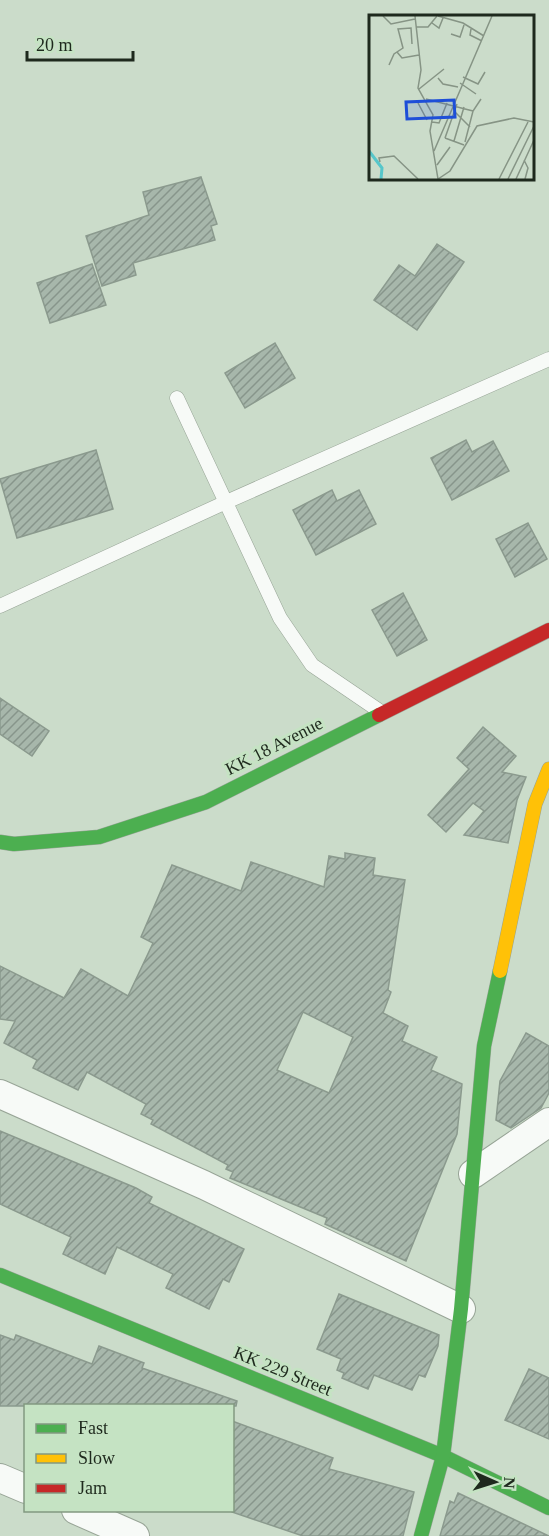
<svg xmlns="http://www.w3.org/2000/svg" width="549" height="1536" font-family="'Times New Roman',serif">
	<style>
		.building { fill: url(#building-hatch); stroke: #8b9a8e; stroke-width: 1.5; fill-rule: evenodd }
		.lines { fill: none; stroke-linecap: round; stroke-linejoin: round }
		.lane-casing { stroke: #97a496; stroke-width: 15 }
		.street-casing { stroke: #97a496; stroke-width: 30 }
		.fast-casing { stroke: #97a496; stroke-width: 15 }
		.slow-casing { stroke: #97a496; stroke-width: 15 }
		.jam-casing { stroke: #97a496; stroke-width: 15 }
		.lane { stroke: #f7faf7; stroke-width: 14 }
		.street { stroke: #f7faf7; stroke-width: 28 }
		.fast { stroke: #4caf50; stroke-width: 14 }
		.slow { stroke: #ffc107; stroke-width: 14 }
		.jam { stroke: #c62828; stroke-width: 14 }
		.labels { text-anchor: middle; dominant-baseline: central; stroke-width: 6; stroke-linejoin: round; paint-order: stroke }
		.street-label { font-size: 18px; fill: #1e291d; stroke: #c5e3c3 }
		.inset-river { fill: none; stroke: #56c6ca; stroke-width: 3 }
		.inset-road { fill: none; stroke: #869485; stroke-width: 1.5 }
		.view { fill: #1d4ed8; fill-opacity: 0.15; stroke: #1d4ed8; stroke-width: 3 }
		.inset-edge { fill: none; stroke: #1e291d; stroke-width: 3 }
	</style>
	<defs>
		<pattern id="building-hatch" width="6" height="6" patternUnits="userSpaceOnUse" patternTransform="scale(1.5)"><rect width="6" height="6" fill="#a7b7ab"/><path d="M-1 1l2-2M0 6l6-6M5 7l2-2" fill="none" stroke="#87958b"/></pattern>
	</defs>
	<rect width="100%" height="100%" fill="#cbdcca"/>
	<g class="building">
		<polygon points="201,177 217,224 211,226 215,240 133,263 136,275 102,286 86,236 149,215 143,192"/>
		<polygon points="437,244 464,262 417,330 374,300 399,265 415,276"/>
		<polygon points="92,264 106,305 50,323 37,283"/>
		<polygon points="275,343 295,378 245,408 225,373"/>
		<polygon points="466,440 472,452 493,441 509,471 452,500 431,458"/>
		<polygon points="96,450 113,509 17,538 0,479"/>
		<polygon points="332,490 337,501 359,490 376,524 316,555 293,510"/>
		<polygon points="528,523 547,559 515,577 496,539"/>
		<polygon points="403,593 427,640 397,656 372,610"/>
		<polygon points="0,698 49,731 32,756 0,734"/>
		<polygon points="483,727 516,756 502,772 526,777 517,800 508,843 464,835 484,811 473,803 446,832 428,815 469,769 457,758"/>
		<path d="M345 853 375 858 373 875 405 880 388 990 391 992 383 1013 408 1026 402 1041 437 1057 431 1070 462 1084 457 1134 406 1261 325 1224 327 1218 230 1178 233 1172 226 1169 228 1165 151 1124 153 1120 141 1114 146 1104 87 1072 78 1090 33 1068 37 1060 4 1043 15 1021 0 1019V966L64 998 81 969 128 996 153 943 141 937 172 865 241 891 251 862 324 887 329 856 345 859ZM303 1012 353 1037 329 1093 277 1070Z"/>
		<polygon points="526,1033 549,1046 549,1093 541,1108 511,1128 496,1120 500,1081"/>
		<polygon points="0,1131 136,1188 152,1197 149,1203 244,1249 229,1282 223,1279 209,1309 166,1288 173,1274 117,1247 105,1274 63,1254 71,1237 0,1204"/>
		<polygon points="339,1294 439,1335 438,1346 425,1377 419,1375 412,1390 374,1375 368,1389 342,1378 344,1373 337,1370 341,1359 317,1349"/>
		<polygon points="0,1335 14,1340 16,1335 92,1364 99,1346 144,1363 142,1368 237,1401 236,1406 0,1406"/>
		<polygon points="529,1369 549,1378 549,1439 505,1420"/>
		<polygon points="232,1421 333,1458 329,1469 414,1492 403,1536 303,1536 232,1512"/>
		<polygon points="458,1493 549,1536 440,1536 450,1501 454,1503"/>
	</g>
	<g class="lines">
		<defs>
			<g id="lane">
				<polyline points="177,398 280,618 312,665 381,712"/>
				<polyline points="0,606 224,503 549,359"/>
			</g>
			<g id="street">
				<polyline points="0,1094 204,1185 461,1309"/>
				<polyline points="473,1174 549,1122"/>
				<polyline points="0,1478 26,1489"/>
				<polyline points="76,1510 135,1536"/>
			</g>
			<g id="fast">
				<polyline points="0,842 14,844 99,837 206,802 379,715"/>
				<polyline points="0,1275 443,1456 549,1508"/>
				<polyline points="421,1536 443,1456 461,1309 484,1046 500,971"/>
			</g>
			<polyline id="slow" points="500,971 535,804 549,769"/>
			<polyline id="jam" points="379,715 549,630"/>
		</defs>
		<use href="#lane" class="lane-casing"/>
		<use href="#street" class="street-casing"/>
		<use href="#fast" class="fast-casing"/>
		<use href="#slow" class="slow-casing"/>
		<use href="#jam" class="jam-casing"/>
		<use href="#lane" class="lane"/>
		<use href="#street" class="street"/>
		<use href="#fast" class="fast"/>
		<use href="#slow" class="slow"/>
		<use href="#jam" class="jam"/>
	</g>
	<g class="labels">
		<g class="street-label">
			<text transform="translate(274 746) rotate(-27)">KK 18 Avenue</text>
			<text transform="translate(283 1371) rotate(22)">KK 229 Street</text>
		</g>
	</g>
	<g transform="translate(369 15)">
		<rect width="165" height="165" fill="#cbdcca"/>
		<path class="inset-river" d="M0 136 13 153 12 164"/>
		<path class="inset-road" d="M14 1 22 9 46 4M46 1 52 55 49 73 64 100 61 116 69 164 81 156 108 111 145 103 165 107M69 1 94 8 115 21M63 8 70 13 74 3M47 12H59L68 1M102 14 101 20 113 26M82 19 91 22 95 10M28 37 33 43 50 40M20 50 25 39 34 33 29 14 42 13 43 29M94 62 109 69 116 57M69 63 74 69 89 72M91 68 107 79M50 74 75 54M57 84 104 96M48 86 58 105M86 97 101 112M63 107 70 108 78 88M76 123 88 89M76 123 95 130M85 126 95 92M96 127 104 96 112 84M65 136 123 1M155 145 159 153 156 164M11 147 10 143 25 141 49 164M68 150 81 132M130 164 159 107M139 164 165 111M147 164 165 125"/>
		<path class="view" d="M85 85 86 102 38 104 37 87Z"/>
		<rect width="165" height="165" class="inset-edge"/>
	</g>
	<rect x="24" y="1404" width="210" height="108" fill="#c5e3c3" stroke="#829981" stroke-width="1.5"/>
	<rect x="36" y="1424" width="30" height="9" fill="#4caf50" stroke="#829981" stroke-width="1.5"/>
	<text x="78" y="1434" font-size="18" fill="#1e291d">Fast</text>
	<rect x="36" y="1454" width="30" height="9" fill="#ffc107" stroke="#829981" stroke-width="1.5"/>
	<text x="78" y="1464" font-size="18" fill="#1e291d">Slow</text>
	<rect x="36" y="1484" width="30" height="9" fill="#c62828" stroke="#829981" stroke-width="1.5"/>
	<text x="78" y="1494" font-size="18" fill="#1e291d">Jam</text>
	<g transform="translate(495 1482) rotate(93)" stroke="#c5e3c3" stroke-width="4.5" paint-order="stroke">
	<path d="M0-4.5L10 22L0 15L-10 22Z" fill="#1e291d"/>
	<text y="-9" font-size="16" font-weight="bold" text-anchor="middle" fill="#1e291d">N</text>
	</g>
	<path d="M27 51v9h106v-9" fill="none" stroke="#1e291d" stroke-width="3"/>
	<text x="36" y="51" font-size="18" fill="#1e291d" stroke="#c5e3c3" stroke-width="4.5" paint-order="stroke">20 m</text>
</svg>
